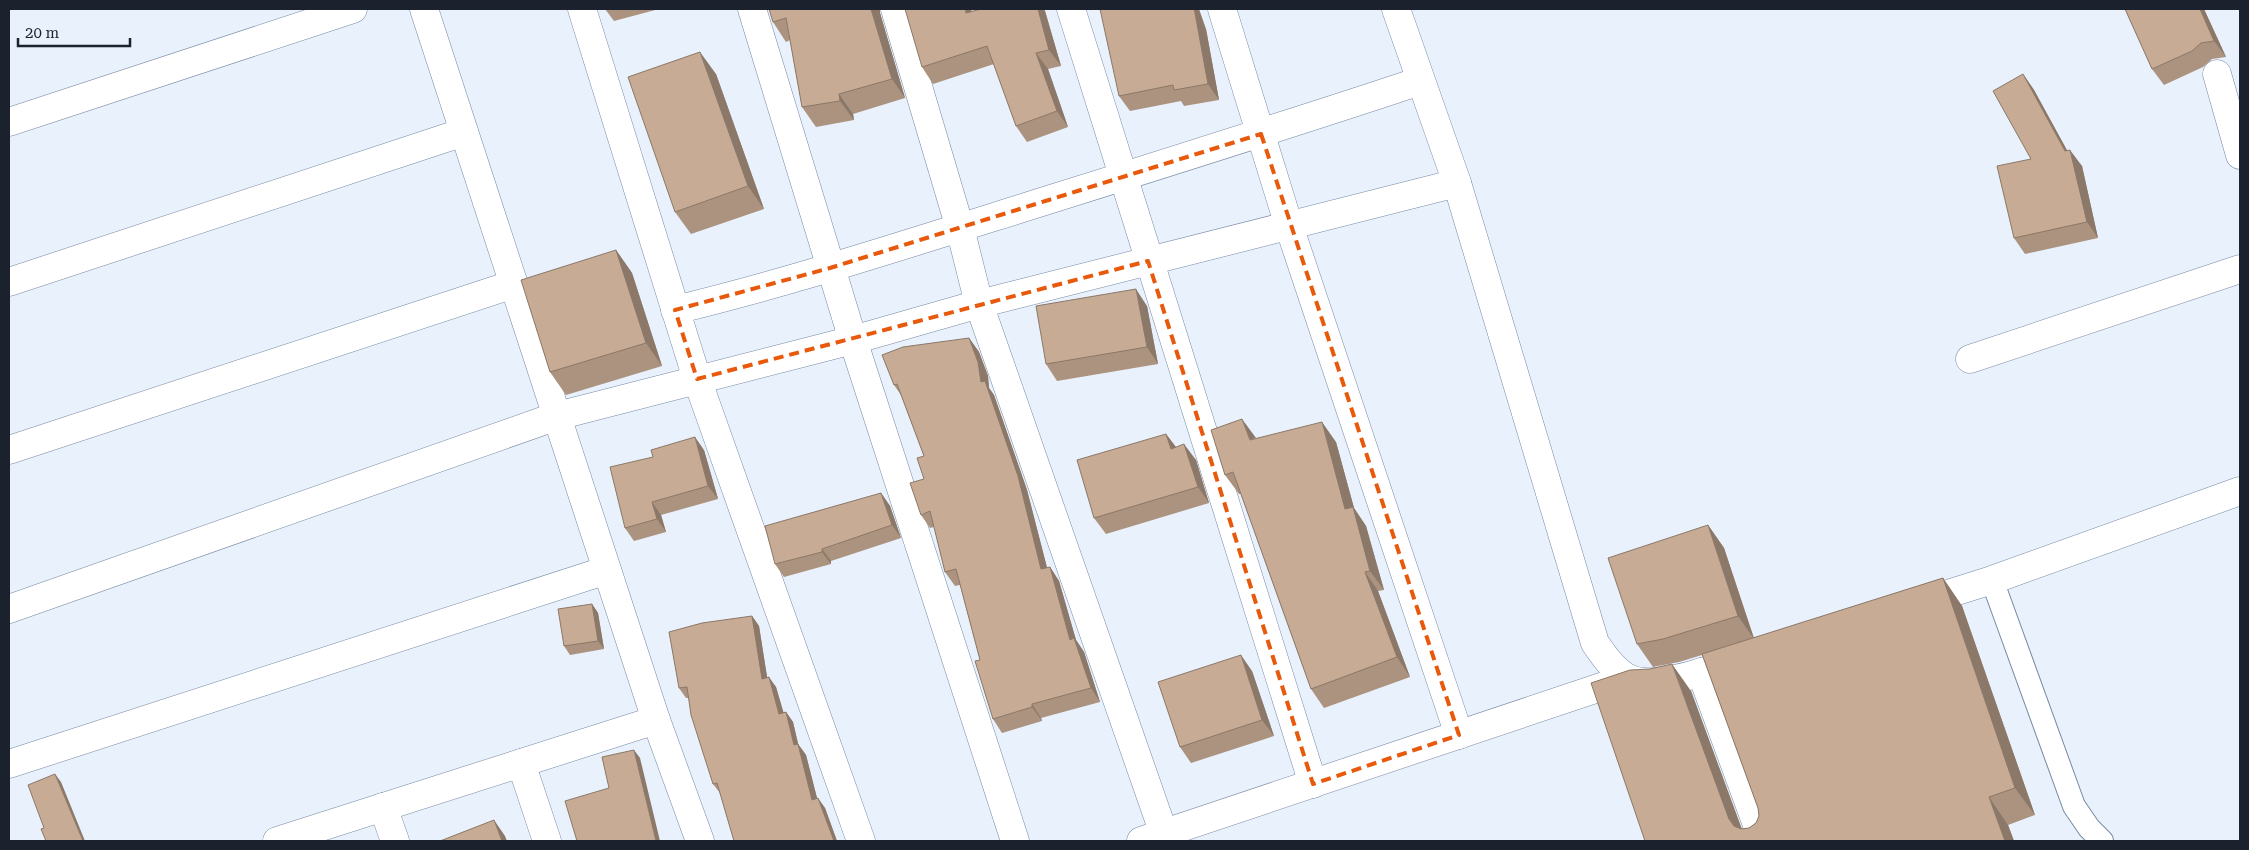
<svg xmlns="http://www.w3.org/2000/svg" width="2249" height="850" font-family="'Roboto Serif',serif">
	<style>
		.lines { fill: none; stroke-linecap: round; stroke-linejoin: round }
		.lane-casing { stroke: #778aa4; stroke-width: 24 }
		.street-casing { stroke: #778aa4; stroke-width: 29 }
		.lane { stroke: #fff; stroke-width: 22 }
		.street { stroke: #fff; stroke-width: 28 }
		.wall { fill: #ab937f }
		.shaded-wall { fill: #8b7868 }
		.building { fill: #c7ab94; stroke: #8b7868 }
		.marked { fill: none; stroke: #e8590c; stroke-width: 4; stroke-dasharray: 10 6; stroke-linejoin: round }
	</style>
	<rect width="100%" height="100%" fill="#e8f1fc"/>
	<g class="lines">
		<defs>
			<polyline id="lane" points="1992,580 2074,806 2089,828 2102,841"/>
			<g id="street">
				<polyline points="424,9 656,720 700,841"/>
				<polyline points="582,9 697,379 861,841"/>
				<polyline points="752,9 853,340 1015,841"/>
				<polyline points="895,9 960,228 979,304 1164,834"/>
				<polyline points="1071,9 1313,784"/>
				<polyline points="1222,9 1289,226 1459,735"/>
				<path d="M1396 9 1457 183 1595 643C1604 656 1613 669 1626 677 1653 693 1716 667 1744 659"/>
				<polyline points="2217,74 2240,155"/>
				<polyline points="9,122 353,9"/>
				<polyline points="9,282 464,132"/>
				<path d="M675 310C783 284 888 250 994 217 1137 172 1279 128 1420 81"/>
				<polyline points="1970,359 2240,269"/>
				<polyline points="9,450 514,284"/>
				<polyline points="1916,604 1992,580 2240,491"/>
				<polyline points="9,609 557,416 853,340 979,304 1457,183"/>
				<polyline points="1701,672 1763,841"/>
				<polyline points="521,763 547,841"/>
				<polyline points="9,764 607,570"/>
				<polyline points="383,807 395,841"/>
				<polyline points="277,841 656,720"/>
				<polyline points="1141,841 1628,678"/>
			</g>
		</defs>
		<use href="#lane" class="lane-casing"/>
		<use href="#street" class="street-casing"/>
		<use href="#lane" class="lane"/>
		<use href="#street" class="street"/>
	</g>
	<g class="wall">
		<polygon points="605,9 659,9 614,21"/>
		<polygon points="769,9 880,9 880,13 905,98 853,114 854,120 816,127 802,107 790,40 786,42 773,22"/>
		<polygon points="2125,9 2204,9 2226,57 2212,59 2203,67 2164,85 2152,69"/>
		<polygon points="972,11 1045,11 1061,66 1048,69 1068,127 1027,142 1016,126 994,64 933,84 922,67"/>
		<polygon points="1206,29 1219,100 1184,106 1181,101 1130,111 1119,96"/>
		<polygon points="716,74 764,209 691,234 675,212"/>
		<polygon points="2023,74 2034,90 2067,151 2082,166 2098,238 2025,254 2014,238 2031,159"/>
		<polygon points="616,250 632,273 662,366 566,395 550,372"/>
		<polygon points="1147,306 1158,364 1057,381 1046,364"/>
		<polygon points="969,338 979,352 988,376 989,388 994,395 1027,490 1047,568 1050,567 1059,581 1076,640 1084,652 1100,702 1041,718 1042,721 1002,733 993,719 980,660 960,585 955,586 945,572 934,527 930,528 921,515 924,479 924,456 901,395 894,385"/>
		<polygon points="1166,434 1176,447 1196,460 1209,503 1106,534 1094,518"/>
		<polygon points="1256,438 1336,442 1354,508 1366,526 1384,590 1378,591 1410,677 1324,708 1311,689 1241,494 1239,494 1225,475"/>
		<polygon points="704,450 718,499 661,515 666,532 634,541 625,528"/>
		<polygon points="881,493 890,506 901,538 831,561 831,564 784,577 775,564"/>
		<polygon points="1708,525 1724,548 1754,638 1943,578 1962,606 2035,815 2008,825 2014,841 1645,841 1691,691 1742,829 1749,828 1756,823 1759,816 1758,808 1702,655 1679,662 1653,667 1637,644"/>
		<polygon points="592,604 598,613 604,649 570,655 564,646"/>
		<polygon points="752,616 759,626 767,677 776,687 783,712 786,712 793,722 798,744 806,755 817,798 825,808 837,841 734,841 720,793 713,784 689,698 686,698 679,688"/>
		<polygon points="1252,671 1274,736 1191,763 1180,747"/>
	</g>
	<g class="shaded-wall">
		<polygon points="871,9 880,9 880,13 905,98 892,79"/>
		<polygon points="965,9 971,9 978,29 966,13"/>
		<polygon points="1038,9 1044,9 1045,11 1061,66 1049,50"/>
		<polygon points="1194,9 1199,9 1206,29 1219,100 1208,84"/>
		<polygon points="2200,9 2204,9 2226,57 2214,41"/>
		<polygon points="700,52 716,74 764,209 748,186"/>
		<polygon points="1036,53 1048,69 1068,127 1057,111"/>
		<polygon points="2023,74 2034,90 2073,161 2070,150 2082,166 2098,238 2087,222 2065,151"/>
		<polygon points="839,94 853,114 854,120 840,101"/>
		<polygon points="616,250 632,273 662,366 646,343"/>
		<polygon points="1136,289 1147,306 1158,364 1147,347"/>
		<polygon points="969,338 979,352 988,376 989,388 994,395 1027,490 1051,583 1041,569 981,382"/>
		<polygon points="1242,419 1256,438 1250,440"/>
		<polygon points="1322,422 1336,442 1354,508 1366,526 1384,590 1370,571 1345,509"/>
		<polygon points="1166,434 1178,450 1171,449"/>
		<polygon points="695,437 704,450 718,499 708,486"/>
		<polygon points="1184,444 1196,460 1209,503 1198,487"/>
		<polygon points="881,493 890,506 901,538 892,525"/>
		<polygon points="652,502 661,515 666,532 657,519"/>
		<polygon points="1708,525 1724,548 1754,639 1738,616"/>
		<polygon points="822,549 831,561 831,564 822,552"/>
		<polygon points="1050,567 1059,581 1076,640 1084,652 1100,702 1091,688 1070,640"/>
		<polygon points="1365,572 1378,591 1410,677 1397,657"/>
		<polygon points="1943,578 1962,606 2035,815 2015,788"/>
		<polygon points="592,604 598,613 604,649 598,641"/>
		<polygon points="752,616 759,626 769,689 762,679"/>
		<polygon points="1241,655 1252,671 1274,736 1262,720"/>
		<polygon points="1672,664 1691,691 1746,841 1729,819"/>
		<polygon points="769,677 776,687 787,724 779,714"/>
		<polygon points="1032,704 1041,718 1042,721 1032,707"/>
		<polygon points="786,712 793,722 801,756 794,745"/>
		<polygon points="798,744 806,755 820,810 812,800"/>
		<polygon points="634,750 640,758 660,841 656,841"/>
		<polygon points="55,774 61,782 85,841 83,841"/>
		<polygon points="1989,797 2008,825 2014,841 2005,841"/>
		<polygon points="818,798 825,808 837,841 834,841"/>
		<polygon points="494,820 505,836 507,841 502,841"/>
	</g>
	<g class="building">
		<polygon points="769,9 871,9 892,79 839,94 840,101 802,107 786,18 773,22"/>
		<polygon points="905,9 965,9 966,13 981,9 1038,9 1049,50 1036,53 1057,111 1016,126 987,46 922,67"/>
		<polygon points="1100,9 1194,9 1195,13 1208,84 1174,90 1173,85 1119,96"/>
		<polygon points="2125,9 2200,9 2214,41 2201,43 2192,51 2152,69"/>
		<polygon points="700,52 748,186 675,212 628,77"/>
		<polygon points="2023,74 2065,151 2070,150 2087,222 2014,238 1997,166 2031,159 1993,91"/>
		<polygon points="616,250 646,343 550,372 521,280"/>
		<polygon points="1136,289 1147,347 1046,364 1036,306"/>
		<polygon points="969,338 978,362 981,382 985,381 1018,476 1041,569 1050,567 1070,640 1074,638 1091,688 1032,704 1032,707 993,719 975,661 980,660 956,569 945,572 930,511 921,515 910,483 924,479 917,458 924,456 897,384 894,385 882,355 903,347"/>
		<polygon points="1242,419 1250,440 1322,422 1345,509 1353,507 1370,571 1365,572 1397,657 1311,689 1233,472 1225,475 1211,430"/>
		<polygon points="1166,434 1171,449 1184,444 1198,487 1094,518 1077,460"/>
		<polygon points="695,437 708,486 652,502 657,519 625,528 610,467 653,457 651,450"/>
		<polygon points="881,493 892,525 822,549 822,552 775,564 765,526"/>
		<polygon points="1708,525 1738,616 1663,639 1637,644 1608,558"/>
		<polygon points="1943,578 2015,788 1989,797 2005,841 1645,841 1591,683 1630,670 1650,669 1672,664 1729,819 1734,826 1741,829 1749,828 1756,823 1759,816 1758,808 1702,654"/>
		<polygon points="592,604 598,641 564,646 558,609"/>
		<polygon points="752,616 762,679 769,677 779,714 786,712 794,745 798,744 812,800 818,798 834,841 734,841 717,783 713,784 691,715 687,687 679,688 669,632 702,623"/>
		<polygon points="1241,655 1262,720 1180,747 1158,682"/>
		<polygon points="634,750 656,841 577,841 565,801 609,788 602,757"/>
		<polygon points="55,774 83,841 46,841 41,829 44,828 28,785"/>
		<polygon points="494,820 502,841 440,841"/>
	</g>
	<path class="marked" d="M1261 134 1459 735 1313 784 1148 261 697 379 675 310 830 268Z"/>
	<rect width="2249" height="850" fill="none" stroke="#1b222d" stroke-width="20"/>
	<path d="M18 38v8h112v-8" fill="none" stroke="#1b222d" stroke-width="2.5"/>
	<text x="25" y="38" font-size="15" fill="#1b222d" stroke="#e8f1fc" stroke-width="4" paint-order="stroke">20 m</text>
</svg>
